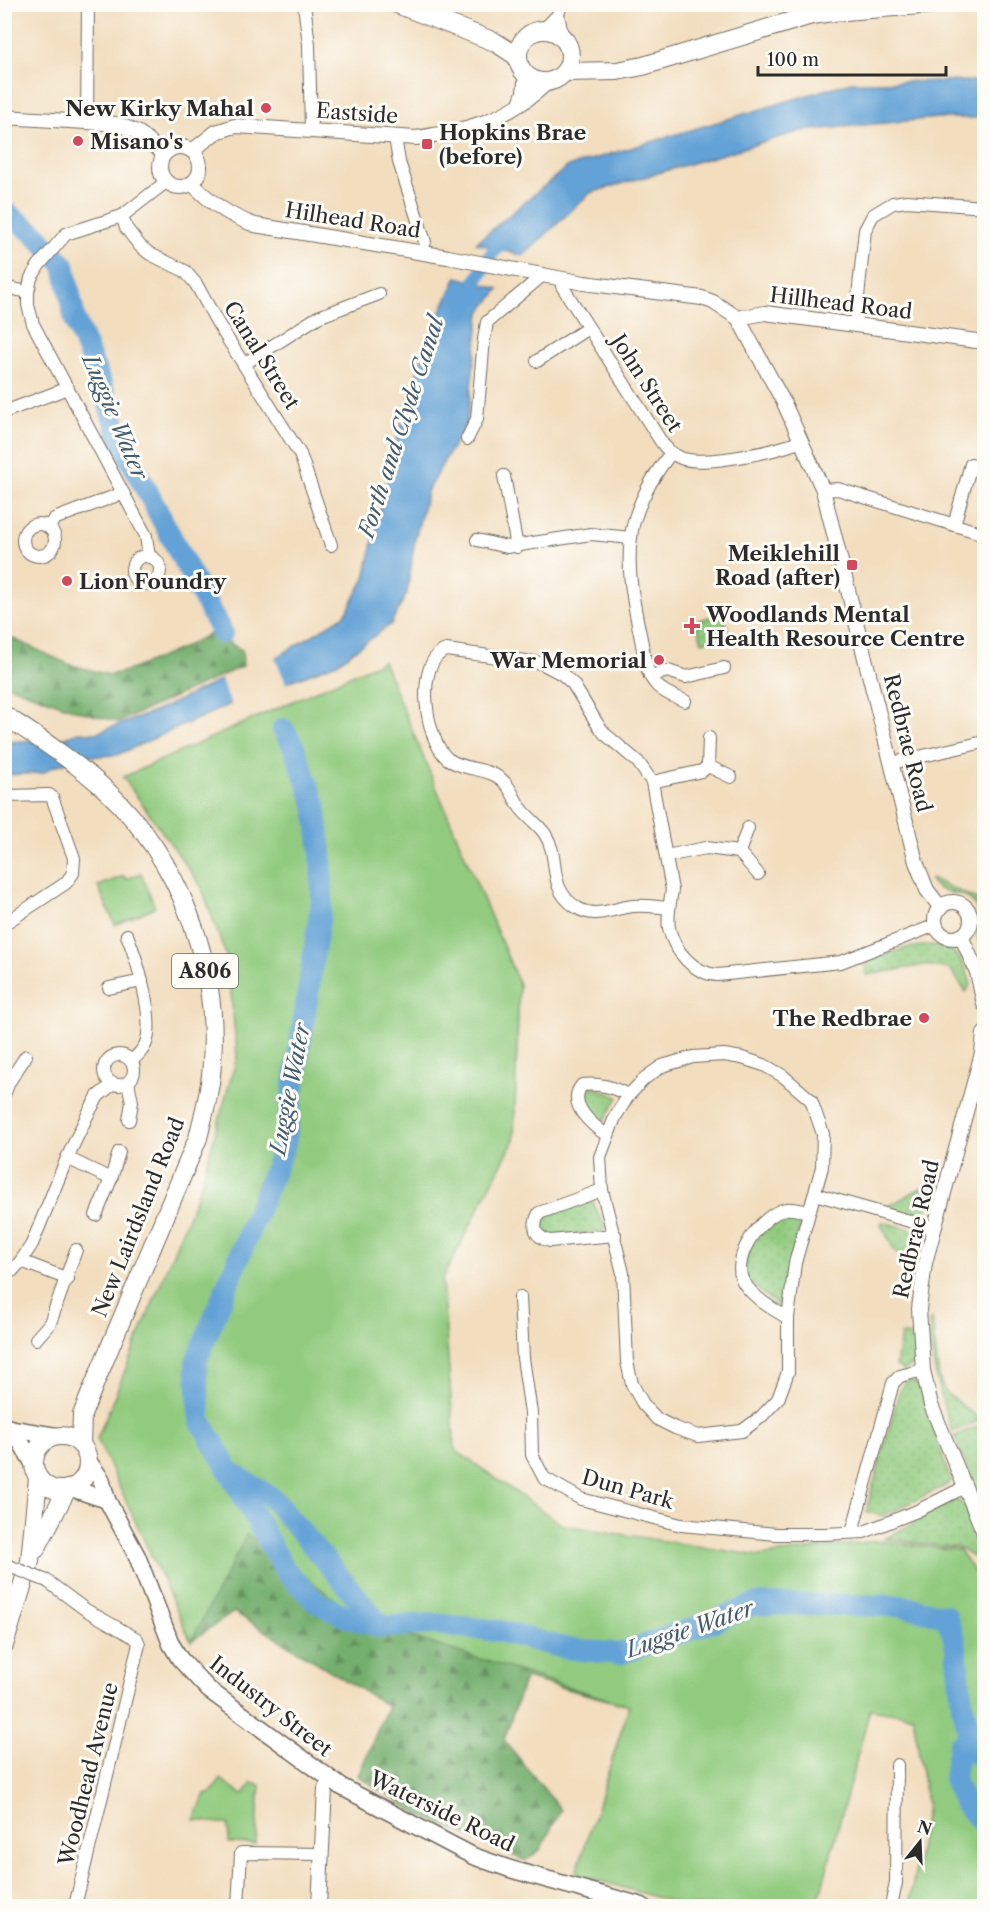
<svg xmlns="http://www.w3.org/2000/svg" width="989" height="1911" font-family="'Libre Caslon Text',serif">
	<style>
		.grass { fill: url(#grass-dots); stroke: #5e7b55; stroke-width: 1.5 }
		.forest { fill: url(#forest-firs); stroke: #506d4c; stroke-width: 1.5 }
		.park { fill: #92cb7f; stroke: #5e7b55; stroke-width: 1.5 }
		.water { fill: #64a2d6; stroke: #486680; stroke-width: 1.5 }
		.pier { fill: #f2ddbe }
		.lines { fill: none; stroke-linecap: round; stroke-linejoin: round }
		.canal { stroke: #64a2d6; stroke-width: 14 }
		.river { stroke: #64a2d6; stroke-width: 22 }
		.minor-casing { stroke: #71695e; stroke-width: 14 }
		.tertiary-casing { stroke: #71695e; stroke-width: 16 }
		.secondary-casing { stroke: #71695e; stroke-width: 19 }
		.primary-casing { stroke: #71695e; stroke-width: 20 }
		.minor { stroke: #fff; stroke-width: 12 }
		.tertiary { stroke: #fff; stroke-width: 14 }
		.secondary { stroke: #fff; stroke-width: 16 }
		.primary { stroke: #fff; stroke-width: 18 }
		.minor-bridge-casing { stroke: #71695e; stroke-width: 14; stroke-linecap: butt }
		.minor-bridge { stroke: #fff; stroke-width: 12 }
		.poi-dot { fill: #d1495b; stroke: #fdfcf7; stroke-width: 2 }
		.labels { text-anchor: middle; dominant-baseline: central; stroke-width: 6; stroke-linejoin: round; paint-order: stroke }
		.shield { fill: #fdfcf7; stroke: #6a6a68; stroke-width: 1.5 }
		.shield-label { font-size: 20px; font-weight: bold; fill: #2b2b2b }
		.poi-label { font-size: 21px; font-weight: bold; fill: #2b2b2b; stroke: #fdfcf7; text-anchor: end }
		.street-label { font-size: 21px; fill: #2b2b2b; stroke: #fdfcf7 }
		.water-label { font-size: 22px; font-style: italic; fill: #425b6f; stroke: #fdfcf7 }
	</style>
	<defs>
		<pattern id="grass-dots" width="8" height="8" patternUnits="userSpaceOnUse" patternTransform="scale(1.5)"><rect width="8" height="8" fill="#92cb7f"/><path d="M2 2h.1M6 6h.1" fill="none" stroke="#7eae6e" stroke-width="1.8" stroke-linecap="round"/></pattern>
		<pattern id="forest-firs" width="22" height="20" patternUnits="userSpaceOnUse" patternTransform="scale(1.5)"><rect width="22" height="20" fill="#75af6e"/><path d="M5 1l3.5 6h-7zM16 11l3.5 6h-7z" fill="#608f5b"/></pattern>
	</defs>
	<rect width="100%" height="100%" fill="#fdfcf7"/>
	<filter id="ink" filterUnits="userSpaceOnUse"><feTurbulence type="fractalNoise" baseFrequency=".0167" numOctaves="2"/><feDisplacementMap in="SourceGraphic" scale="12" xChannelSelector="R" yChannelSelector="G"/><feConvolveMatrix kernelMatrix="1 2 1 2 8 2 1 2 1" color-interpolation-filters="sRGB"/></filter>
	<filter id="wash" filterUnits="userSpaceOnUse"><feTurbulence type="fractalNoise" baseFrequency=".008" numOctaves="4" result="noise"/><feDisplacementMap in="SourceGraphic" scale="24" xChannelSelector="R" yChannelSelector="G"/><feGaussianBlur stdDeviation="1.35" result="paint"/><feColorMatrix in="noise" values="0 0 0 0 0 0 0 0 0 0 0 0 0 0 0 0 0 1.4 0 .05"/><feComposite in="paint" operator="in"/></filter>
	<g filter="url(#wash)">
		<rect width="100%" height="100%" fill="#f2ddbe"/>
		<g class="grass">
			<polygon points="723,613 729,634 702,642 696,621"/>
			<path d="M932 879 974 898H983L984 948C970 936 984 919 974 904 961 887 944 900 930 880Z"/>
			<path d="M932 945C938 947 946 948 951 951 961 956 968 974 971 984L966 992 950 969 925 965 866 975 865 963 905 948Z"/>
			<polygon points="592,1086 618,1097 601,1126 580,1101 581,1092"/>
			<polygon points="933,1181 925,1215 921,1218 885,1208"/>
			<polygon points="591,1198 605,1227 603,1232 547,1236 541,1233 540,1219"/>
			<path d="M787 1213 803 1216 778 1306 745 1279C744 1262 749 1239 761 1227 767 1221 779 1217 787 1213Z"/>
			<polygon points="882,1222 915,1230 922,1242 920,1259 896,1253 881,1225"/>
			<path d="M932 1318 939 1378 946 1393 981 1420 952 1432C939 1394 931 1364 929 1323Z"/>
			<polygon points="901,1335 915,1336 916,1361 904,1371 896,1366"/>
			<polygon points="911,1380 918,1385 951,1481 947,1485 883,1516 867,1512 868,1504 900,1389 905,1382"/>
			<polygon points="984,1424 984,1501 978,1494 954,1436"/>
			<polygon points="955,1500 963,1504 966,1509 984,1555 984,1565 959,1548 884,1539"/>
		</g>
		<g class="forest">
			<polygon points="211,633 242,650 243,666 119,722 75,710 10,686 5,687 5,635 68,664 110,675 130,670 183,648"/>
			<polygon points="162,1435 630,1706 525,1678 504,1740 561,1810 540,1850 525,1861 420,1815 358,1776 388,1706 234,1612 191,1641 156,1538"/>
		</g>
		<g class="park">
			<polygon points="383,661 519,984 514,1140 442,1280 455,1450 563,1525 759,1556 875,1541 959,1550 984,1586 984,1906 909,1906 927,1805 913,1716 870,1709 817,1906 686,1906 576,1874 629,1706 367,1623 247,1534 191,1641 97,1439 200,1187 237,1057 228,961 201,886 123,777"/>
			<polygon points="141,873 155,907 115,925 98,886 124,876 126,879"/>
			<polygon points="221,1779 243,1795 252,1783 260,1785 256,1844 229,1843 228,1824 194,1820 205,1794 210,1794"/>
		</g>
		<g class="water">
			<polygon points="984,81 984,118 938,118 801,131 590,193 523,256 476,243 567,167 851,82"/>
			<polygon points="457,277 499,289 480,313 467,422 428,489 415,539 407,593 391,624 337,663 231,704 117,755 82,757 52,767 43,773 5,775 4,742 60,739 78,732 95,733 154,712 221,680 276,658 345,615 365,578 393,451 426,343"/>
		</g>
		<polygon class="pier" points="274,655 287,686 232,707 220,677"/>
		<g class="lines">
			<polyline class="canal" points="466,299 492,253 510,236"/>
			<g class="river">
				<polyline points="4,211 34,233 64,265 75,320 106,396 121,442 222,633"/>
				<polyline points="283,729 293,745 315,804 321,853 322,900 285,1144 196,1362 200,1420 285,1570 316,1602 350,1618 382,1627 434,1624 499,1631 564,1648 619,1654 720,1619 755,1604 903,1606 946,1616 955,1640 962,1703 973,1752 984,1758"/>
				<polyline points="231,1472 272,1498 382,1627"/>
				<polyline points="970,1739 959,1745 954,1779 964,1804 984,1824"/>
			</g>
		</g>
	</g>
	<g filter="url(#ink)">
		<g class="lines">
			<defs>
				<g id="minor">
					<polyline points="304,4 309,45 311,131"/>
					<polyline points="558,15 563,39"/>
					<polyline points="542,31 558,15 561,4"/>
					<polyline points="87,121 88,4"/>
					<polyline points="395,137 399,162 425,242"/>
					<polyline points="122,216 126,228 140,246 150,254 185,271 196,284 217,322 300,454 331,545"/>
					<path d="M563 280 562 286 660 440C665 448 671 454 681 458 704 467 778 451 801 441"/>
					<polyline points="4,287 28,292"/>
					<polyline points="855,325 865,230 873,215 893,203 907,201 984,207"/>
					<polyline points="537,361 588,328"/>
					<polyline points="244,364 318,317 379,294"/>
					<polyline points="4,412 68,388"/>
					<polyline points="467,439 477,419 484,339 487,322 543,275"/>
					<path d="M671 453C654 474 642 495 634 521 624 560 633 601 641 639 644 653 645 670 654 682 661 692 674 696 685 701"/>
					<polyline points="504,476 517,547"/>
					<polyline points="823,490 838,489 984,534"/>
					<circle cx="39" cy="540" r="16"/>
					<polyline points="954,525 971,464"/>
					<polyline points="49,527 54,519 123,493"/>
					<polyline points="477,540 507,547 591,534 631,538"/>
					<circle cx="146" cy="570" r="14"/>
					<polyline points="149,557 146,536 33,324 28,305 28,292 31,278 39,265 66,234 122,216 166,182"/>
					<polyline points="650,676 668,671 686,677 724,668"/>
					<polyline points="892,763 984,742"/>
					<polyline points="708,766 731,777"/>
					<polyline points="652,782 702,771 708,766 709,738"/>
					<polyline points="4,796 49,795 52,797 74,858 73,873 66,883 4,924"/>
					<polyline points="739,852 758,874"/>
					<polyline points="666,856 706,848 739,852 748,828"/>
					<path d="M669 908C657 907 645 905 633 906 613 908 594 920 576 907 546 888 561 858 545 834 538 824 527 817 520 807 515 800 512 791 506 784 491 766 466 772 448 759 425 741 414 661 446 650L541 663 562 674 573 684 598 725 605 734 638 762 652 782 672 890C670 903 667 916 669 928 674 951 694 974 718 975L841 962 936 925"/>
					<path d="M127 935C137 959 155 1019 146 1043 143 1051 137 1056 131 1061"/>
					<polyline points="109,988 142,981"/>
					<circle cx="119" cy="1070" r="15"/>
					<polygon points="724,1055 742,1058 764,1065 783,1076 811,1100 823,1134 822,1167 795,1263 788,1318 788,1372 778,1399 761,1417 742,1431 698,1436 675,1428 657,1419 643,1404 632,1384 627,1362 623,1273 602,1190 600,1157 615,1117 628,1096 645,1078 662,1066 693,1057"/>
					<polyline points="128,1082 132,1102 129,1120"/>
					<polyline points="4,1095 9,1082 26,1056"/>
					<path d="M608 1136C593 1126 566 1104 582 1085 601 1083 612 1087 628 1095"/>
					<polyline points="67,1158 111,1179"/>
					<path d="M602 1190 539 1213C532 1227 534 1237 550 1241L615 1235"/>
					<polyline points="815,1194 934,1228"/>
					<polyline points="96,1215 111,1179 119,1152"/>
					<polyline points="21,1261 68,1279"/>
					<polyline points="4,1274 12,1271 21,1261 32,1244 67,1158 88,1114 98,1096 113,1084"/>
					<polyline points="520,1297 523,1358 531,1413 532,1455 544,1478 581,1499 681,1525 776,1534 824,1534 864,1532 917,1511 965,1487"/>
					<path d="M788 1318C771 1308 755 1299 744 1283 729 1259 761 1214 786 1209 792 1208 803 1211 809 1212"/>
					<polyline points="36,1339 50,1323 76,1250"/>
					<polyline points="852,1532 893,1383 900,1376 923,1370"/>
					<polyline points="47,1581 86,1610 137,1639 139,1644 75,1906"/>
					<polyline points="238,1906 241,1853 321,1854"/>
					<polyline points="891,1906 896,1883 897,1765"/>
				</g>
				<g id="tertiary">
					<polyline points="520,104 524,92 526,75"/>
					<polyline points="4,117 118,124 139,133 164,154"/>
					<circle cx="180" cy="167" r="20"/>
					<path d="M192 151 216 132 235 126 416 138C469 130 508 120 548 82"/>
					<path d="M192 183C210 203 229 216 255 225L448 257 584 283 702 298 713 302 738 318 784 403 823 490 916 862 927 890 941 908"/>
					<polyline points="738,318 765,313 984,342"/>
					<circle cx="953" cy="920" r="18"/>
					<polyline points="961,936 977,972 984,1004"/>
					<polyline points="984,1034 982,1053 925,1263 919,1309 923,1370 931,1405 984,1533"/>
					<polyline points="319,1906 325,1789 330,1779"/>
				</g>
				<g id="secondary">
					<polyline points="4,1426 13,1429 56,1436"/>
					<polyline points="13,1429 33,1463"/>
					<polyline points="88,1461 101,1479 107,1500 137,1556 171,1644 180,1659 209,1690 340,1786 452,1845 473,1856 510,1869 642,1906"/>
					<polyline points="71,1488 107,1500"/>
				</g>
				<g id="primary">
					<polyline points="397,4 495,42 518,57"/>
					<circle cx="544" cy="56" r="26"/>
					<polyline points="565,72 617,71 643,66 812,15 832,12 933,4"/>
					<path d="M4 715C40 739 76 762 107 791 179 859 219 963 212 1062 211 1088 204 1113 198 1138L94 1385 82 1415 81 1445"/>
					<circle cx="61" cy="1463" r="27"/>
					<polyline points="36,1549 67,1489"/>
					<polyline points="4,1645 30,1561 38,1478"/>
				</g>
			</defs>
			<use href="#minor" class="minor-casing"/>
			<use href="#tertiary" class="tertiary-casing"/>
			<use href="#secondary" class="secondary-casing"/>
			<use href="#primary" class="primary-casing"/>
			<use href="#minor" class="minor"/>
			<use href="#tertiary" class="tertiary"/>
			<use href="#secondary" class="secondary"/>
			<use href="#primary" class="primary"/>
			<defs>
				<polyline id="minor-bridge" points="4,1564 47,1581"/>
			</defs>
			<use href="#minor-bridge" class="minor-bridge-casing"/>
			<use href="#minor-bridge" class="minor-bridge"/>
		</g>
	</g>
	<g class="poi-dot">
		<circle cx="266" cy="108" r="6"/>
		<circle cx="78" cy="141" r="6"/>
		<rect x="421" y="138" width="12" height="12" rx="3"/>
		<rect x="846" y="559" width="12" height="12" rx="3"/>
		<circle cx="67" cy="581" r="6"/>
		<path d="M689 617h6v6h6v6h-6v6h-6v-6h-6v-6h6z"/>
		<circle cx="659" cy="660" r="6"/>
		<circle cx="924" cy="1018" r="6"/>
	</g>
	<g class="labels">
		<rect class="shield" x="172" y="954" width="66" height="34" rx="4.5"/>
		<g class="shield-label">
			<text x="205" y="971">A806</text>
		</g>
		<g class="poi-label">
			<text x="254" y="108">New Kirky Mahal</text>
			<text x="439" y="132" text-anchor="start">Hopkins Brae<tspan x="439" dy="24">(before)</tspan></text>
			<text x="90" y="141" text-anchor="start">Misano's</text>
			<text x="840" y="553">Meiklehill<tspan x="840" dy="24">Road (after)</tspan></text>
			<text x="79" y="581" text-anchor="start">Lion Foundry</text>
			<text x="706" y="614" text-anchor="start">Woodlands Mental<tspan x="706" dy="24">Health Resource Centre</tspan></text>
			<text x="647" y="660">War Memorial</text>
			<text x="912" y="1018">The Redbrae</text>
		</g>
		<g class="street-label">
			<text transform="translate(357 113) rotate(4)">Eastside</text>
			<text transform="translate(353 220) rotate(9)">Hilhead Road</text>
			<text transform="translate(841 303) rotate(7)">Hillhead Road</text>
			<text transform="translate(262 355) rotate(58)">Canal Street</text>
			<text transform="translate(647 383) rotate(57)">John Street</text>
			<text transform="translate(908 743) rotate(76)">Redbrae Road</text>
			<text transform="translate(138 1217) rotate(-68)">New Lairdsland Road</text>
			<text transform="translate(916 1229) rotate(-77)">Redbrae Road</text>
			<text transform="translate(628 1489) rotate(16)">Dun Park</text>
			<text transform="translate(271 1706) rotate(38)">Industry Street</text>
			<text transform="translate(88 1774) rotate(-76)">Woodhead Avenue</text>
			<text transform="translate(442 1811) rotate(26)">Waterside Road</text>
		</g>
		<g class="water-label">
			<text transform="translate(115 417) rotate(67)">Luggie Water</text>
			<text transform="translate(401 427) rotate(-72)">Forth and Clyde Canal</text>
			<text transform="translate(290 1089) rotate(-79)">Luggie Water</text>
			<text transform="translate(690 1629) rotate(-19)">Luggie Water</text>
		</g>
	</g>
	<rect width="989" height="1911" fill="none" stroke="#fdfcf7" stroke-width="24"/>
	<g transform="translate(920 1842) rotate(18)" stroke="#fdfcf7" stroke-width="4.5" paint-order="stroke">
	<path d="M0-4.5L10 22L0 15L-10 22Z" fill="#2b2b2b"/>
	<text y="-9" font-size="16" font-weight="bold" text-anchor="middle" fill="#2b2b2b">N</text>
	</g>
	<path d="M758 66v9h188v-9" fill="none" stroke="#2b2b2b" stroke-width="3"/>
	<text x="767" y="66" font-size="18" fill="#2b2b2b" stroke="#fdfcf7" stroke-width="4.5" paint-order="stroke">100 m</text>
</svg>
